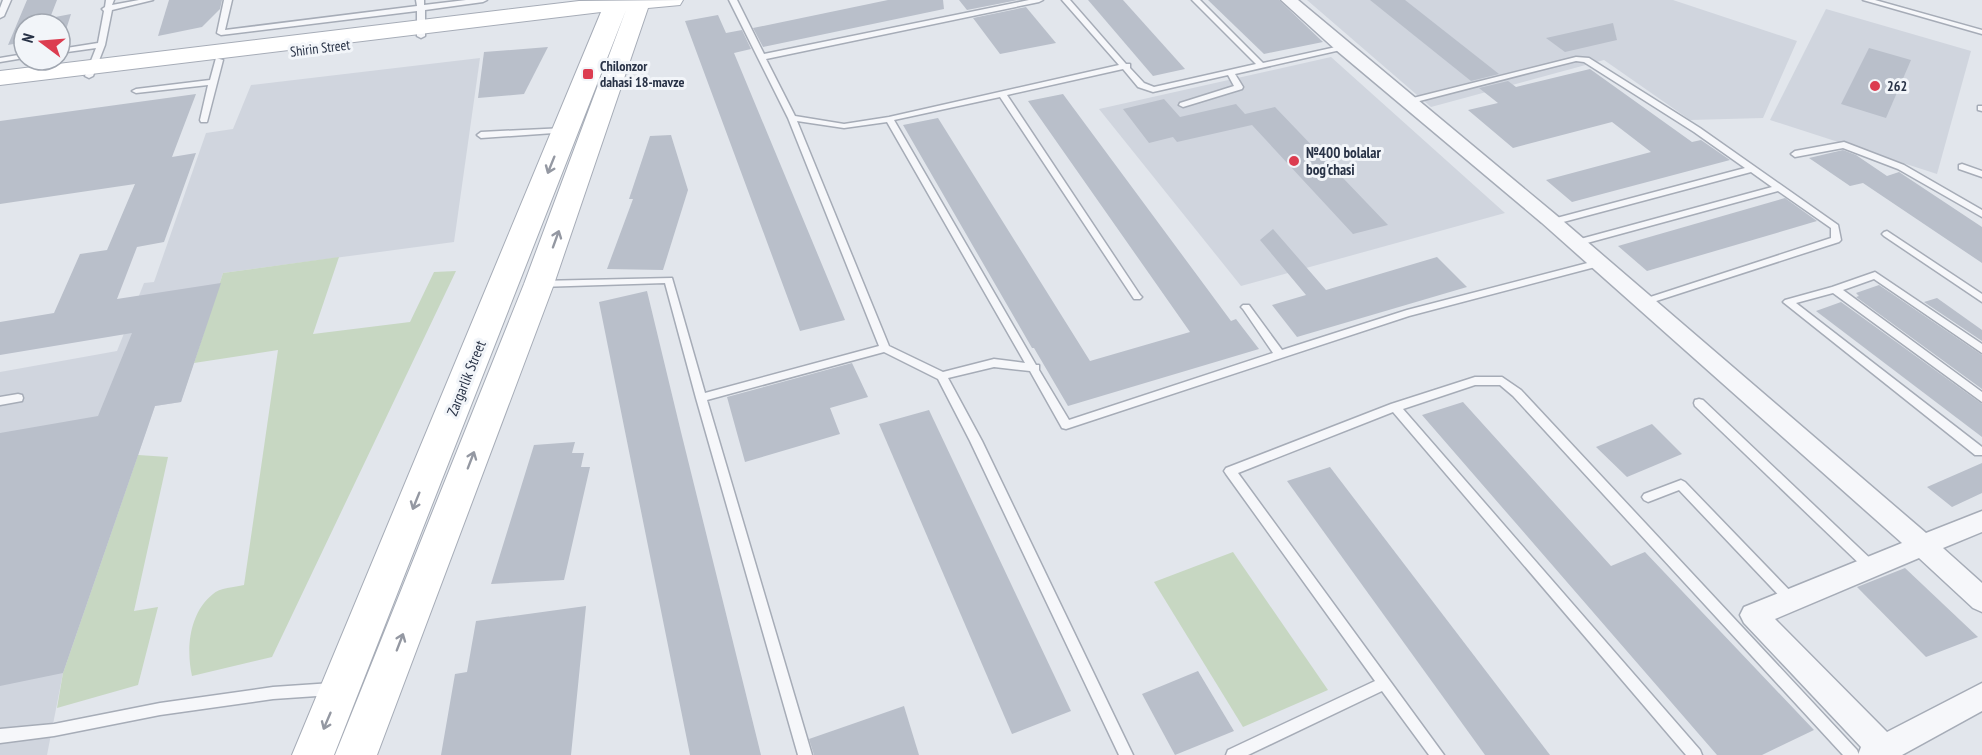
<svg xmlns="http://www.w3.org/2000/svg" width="1982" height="755" font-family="'PT Sans Narrow',sans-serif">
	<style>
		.built { fill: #d0d5de }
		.green { fill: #c7d7c2 }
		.building { fill: #b9bfca }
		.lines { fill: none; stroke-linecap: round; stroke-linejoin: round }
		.service-casing { stroke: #a6acb7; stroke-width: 3 }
		.minor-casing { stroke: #a6acb7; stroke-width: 3 }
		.secondary-casing { stroke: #a6acb7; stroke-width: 2 }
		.service { fill: #f6f7fa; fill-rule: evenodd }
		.minor { fill: #f6f7fa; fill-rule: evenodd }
		.secondary { fill: #fff; fill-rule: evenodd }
		.oneway { stroke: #9498a2 }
		.poi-dot { fill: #dc3c50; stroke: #f2f5f9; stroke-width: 2 }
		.labels { text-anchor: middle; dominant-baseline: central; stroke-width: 6; stroke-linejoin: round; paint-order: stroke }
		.far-street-label { font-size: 14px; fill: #283246; stroke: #f2f5f9 }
		.far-poi-label { font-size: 14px; font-weight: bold; fill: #283246; stroke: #f2f5f9; text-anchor: start }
		.poi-label { font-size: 15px; font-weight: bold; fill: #283246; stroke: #f2f5f9; text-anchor: start }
		.street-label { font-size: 15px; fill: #283246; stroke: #f2f5f9 }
	</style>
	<rect width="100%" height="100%" fill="#e2e6ec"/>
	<g class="built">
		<polygon points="1307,0 1673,0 1797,41 1763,118 1690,120 1604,60 1431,107"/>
		<polygon points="1826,9 1971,51 1937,174 1770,120"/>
		<polygon points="1331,57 1505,213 1241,286 1099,109"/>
		<polygon points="480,58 454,242 223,273 181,402 155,406 63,673 47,755 0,755 0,372 117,351 144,283 154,282 206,133 233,129 251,85"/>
	</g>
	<g class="green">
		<path d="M339 257 313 334 410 322 434 272 456 271 272 657 192 676C186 649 189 613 213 594 219 588 235 587 244 585L278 350 194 363 223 273Z"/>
		<polygon points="138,455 168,457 134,611 158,607 138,685 57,708 63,673"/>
		<polygon points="1233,552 1328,690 1243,727 1154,582"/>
	</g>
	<g class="building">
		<polygon points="27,0 57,0 50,18 71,14 64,36 60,36 60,24 24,24 24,42 8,45"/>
		<polygon points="169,0 222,0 220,9 202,27 158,36"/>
		<polygon points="888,0 943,0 944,9 763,47 753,28"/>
		<polygon points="959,0 1018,0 967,10"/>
		<polygon points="1088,0 1123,0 1185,69 1153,76"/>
		<polygon points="1208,0 1279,0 1323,42 1264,54"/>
		<polygon points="1370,0 1405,0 1499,74 1471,81"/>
		<polygon points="1026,7 1056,43 1000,54 973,18"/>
		<polygon points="718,15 726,33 742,30 751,49 734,53 845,320 800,331 685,21"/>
		<polygon points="1613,23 1617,40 1565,52 1546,38"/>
		<polygon points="548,47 524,94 478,98 484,52"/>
		<polygon points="1869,48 1911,60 1886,118 1841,104"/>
		<polygon points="1590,69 1692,142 1701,140 1730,160 1572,202 1546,180 1651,152 1612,122 1513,148 1468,110 1498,103 1479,88 1508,81 1516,87"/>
		<polygon points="196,94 172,157 196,153 164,242 137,247 117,299 221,283 181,402 155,406 63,673 0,686 0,433 98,416 132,333 0,355 0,322 54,313 80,254 107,250 135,184 0,204 0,121"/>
		<polygon points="1063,94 1231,321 1236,319 1259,349 1068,406 1034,348 1032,348 903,125 938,118 1090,361 1190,332 1028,101"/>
		<polygon points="1164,99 1180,117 1236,104 1245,114 1275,107 1388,225 1353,234 1252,125 1177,142 1173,137 1149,143 1123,109"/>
		<polygon points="671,135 688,190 663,270 607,269 633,199 629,199 650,136"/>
		<polygon points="1843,150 1856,155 1887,176 1899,172 1982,227 1982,263 1863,183 1850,186 1809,158"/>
		<polygon points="1785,198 1817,221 1647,271 1618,246"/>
		<polygon points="1273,229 1326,290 1437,257 1467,287 1297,337 1272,305 1306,295 1260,240"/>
		<polygon points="1879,285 1982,355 1982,389 1856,297 1859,296 1856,293"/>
		<polygon points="647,291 681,432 761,755 690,755 599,302"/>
		<polygon points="1937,298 1982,330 1982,341 1924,302"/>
		<polygon points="1841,302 1982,404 1982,437 1816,311"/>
		<polygon points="852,363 868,397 830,408 840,434 745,462 727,397"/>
		<polygon points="1463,402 1611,566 1645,552 1814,730 1762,755 1717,755 1422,415"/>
		<polygon points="929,410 1071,711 1012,734 879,424"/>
		<polygon points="1652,424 1682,454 1627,477 1596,447"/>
		<polygon points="575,442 572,453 584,453 581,467 590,467 564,580 491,584 534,445"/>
		<polygon points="1982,463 1982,493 1952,507 1927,487"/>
		<polygon points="1330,467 1550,755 1485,755 1287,481"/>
		<polygon points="1905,568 1978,637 1926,657 1857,587"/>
		<polygon points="586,606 571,755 441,755 455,674 467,672 476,621"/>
		<polygon points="1198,671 1234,731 1175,755 1142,694"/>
		<polygon points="904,706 919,755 814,755 809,739"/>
	</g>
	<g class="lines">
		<defs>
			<g id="service">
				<polygon points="3,0 11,0 4,16 0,18 0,8"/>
				<polygon points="106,0 114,0 112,5 139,0 153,0 112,10 105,45 93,76 89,78 85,76 96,48 60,53 60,49 98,43 104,11 102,9 105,7"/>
				<polygon points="224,0 232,0 225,30 417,6 416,0 424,0 424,5 466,0 487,0 483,2 425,10 425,36 421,38 417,36 417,11 221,35 217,33"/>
				<path d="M729 0H737L764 54 1029 0H1043L1039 2 766 59 795 116 844 124 889 117 1119 65 1062 0H1070L1126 64H1130V68L1144 83 1154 87 1256 64 1192 0H1200L1263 63 1345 45V49L1235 74 1243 87 1242 89 1183 107 1179 105 1180 103 1234 86 1228 75 1153 92 1138 87 1123 69 1007 95 1140 295 1142 297 1140 299H1134L1000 97 894 120 1036 365H1039V370L1069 420 1273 353 1243 309 1241 307 1243 305H1249L1282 350 1407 310 1599 260 1604 263 1599 266 1409 316 1066 429 1062 428 1030 371 994 367 948 378 982 441 1133 755H1119L970 441 938 379 884 352 707 400 812 755H798L696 398 665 283 539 287 534 284 539 281 672 278 705 393 879 346 788 118ZM797 121 844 128 887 122 1025 363 994 359 943 372 889 346Z"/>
				<polygon points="1863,0 1875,0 1982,30 1982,34"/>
				<polygon points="24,54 24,58 0,62 0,58"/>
				<polygon points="1576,57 1589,58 1700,128 1838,225 1841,240 1839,242 1647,304 1641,304 1639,302 1641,300 1831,238 1831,228 1778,191 1576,246 1573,245 1571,243 1573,241 1772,187 1751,172 1552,225 1547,222 1549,220 1745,168 1694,132 1584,62 1576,61 1540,70 1408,104 1404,102 1405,100"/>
				<polygon points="216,58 223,60 207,122 201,122 200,120 208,85 136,93 132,91 136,89 210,80"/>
				<polygon points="1978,106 1982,106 1982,111 1978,110"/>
				<polygon points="565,128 569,130 568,132 481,138 477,135 481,132"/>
				<polygon points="1844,142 1904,165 1982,210 1982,217 1898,169 1843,148 1795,157 1791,154 1795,151"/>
				<polygon points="1962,164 1982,171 1982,177 1959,169 1959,165"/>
				<polygon points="1887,231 1982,294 1982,302 1884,236 1882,234 1884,232"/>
				<polygon points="1875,272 1982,344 1982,353 1874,279 1843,290 1982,392 1982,402 1833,293 1796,303 1982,447 1982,455 1975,455 1783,302 1785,300 1832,287"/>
				<polygon points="1475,377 1502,377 1521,390 1857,750 1859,755 1843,755 1513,396 1500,385 1475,385 1403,409 1700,750 1702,755 1686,755 1393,412 1238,473 1444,755 1429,755 1382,691 1248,755 1226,755 1228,750 1375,681 1226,474 1224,471 1226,468 1391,404"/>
				<polygon points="18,394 22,395 23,398 22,401 0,405 0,397"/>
				<polygon points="1699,399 1703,400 1875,563 1877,567 1875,571 1871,572 1867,571 1695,406 1694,403 1695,400"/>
				<polygon points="1681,480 1685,482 1795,596 1797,600 1795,604 1791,605 1787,604 1679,490 1648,502 1644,500 1642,497 1644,494"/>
				<polygon points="332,683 337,685 339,689 337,693 332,695 273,699 160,715 54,736 0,743 0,729 54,724 160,703 273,687"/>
			</g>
			<polygon id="minor" points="1281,0 1298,0 1556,215 1926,533 1982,511 1982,532 1943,548 1982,583 1982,612 1973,608 1919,558 1775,619 1887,732 1982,683 1982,711 1902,755 1858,755 1861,747 1744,623 1740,615 1744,607 1902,543 1542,223 1336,50"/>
			<polygon id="secondary" points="683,0 680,5 648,8 554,284 377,755 335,755 524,284 626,10 334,755 292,755 601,12 0,85 0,71 579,1"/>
		</defs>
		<use href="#service" class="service-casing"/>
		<use href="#minor" class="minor-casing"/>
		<use href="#secondary" class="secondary-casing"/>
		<use href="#service" class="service"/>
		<use href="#minor" class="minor"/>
		<use href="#secondary" class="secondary"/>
	</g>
	<defs><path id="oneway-shaft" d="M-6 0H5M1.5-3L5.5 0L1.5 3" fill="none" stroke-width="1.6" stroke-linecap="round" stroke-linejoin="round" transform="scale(1.5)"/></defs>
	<g class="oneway">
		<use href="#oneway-shaft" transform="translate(551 165) rotate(112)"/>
		<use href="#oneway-shaft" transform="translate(556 239) rotate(-70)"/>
		<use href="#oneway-shaft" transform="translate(471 460) rotate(-69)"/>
		<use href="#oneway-shaft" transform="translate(416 501) rotate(112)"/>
		<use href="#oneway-shaft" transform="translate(400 642) rotate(-69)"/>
		<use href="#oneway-shaft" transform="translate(327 721) rotate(113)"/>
	</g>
	<g class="poi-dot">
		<rect x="582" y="68" width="12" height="12" rx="3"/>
		<circle cx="1875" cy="86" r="6"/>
		<circle cx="1294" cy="161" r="6"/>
	</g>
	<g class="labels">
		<g class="far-street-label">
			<text transform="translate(320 48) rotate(-7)">Shirin Street</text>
		</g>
		<g class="far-poi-label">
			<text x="600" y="66">Chilonzor<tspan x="600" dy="16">dahasi 18-mavze</tspan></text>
			<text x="1887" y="86">262</text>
		</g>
		<g class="poi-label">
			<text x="1306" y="152">№400 bolalar<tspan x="1306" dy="17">bog'chasi</tspan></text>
		</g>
		<g class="street-label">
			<text transform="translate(466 378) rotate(-68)">Zargarlik Street</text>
		</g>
	</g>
	<g transform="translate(42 42) rotate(286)"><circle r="28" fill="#f2f5f9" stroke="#a1a7b1" stroke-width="1.5"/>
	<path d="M0-4.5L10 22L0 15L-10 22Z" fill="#dc3c50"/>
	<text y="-9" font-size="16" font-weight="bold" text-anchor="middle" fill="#283246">N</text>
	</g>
</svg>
